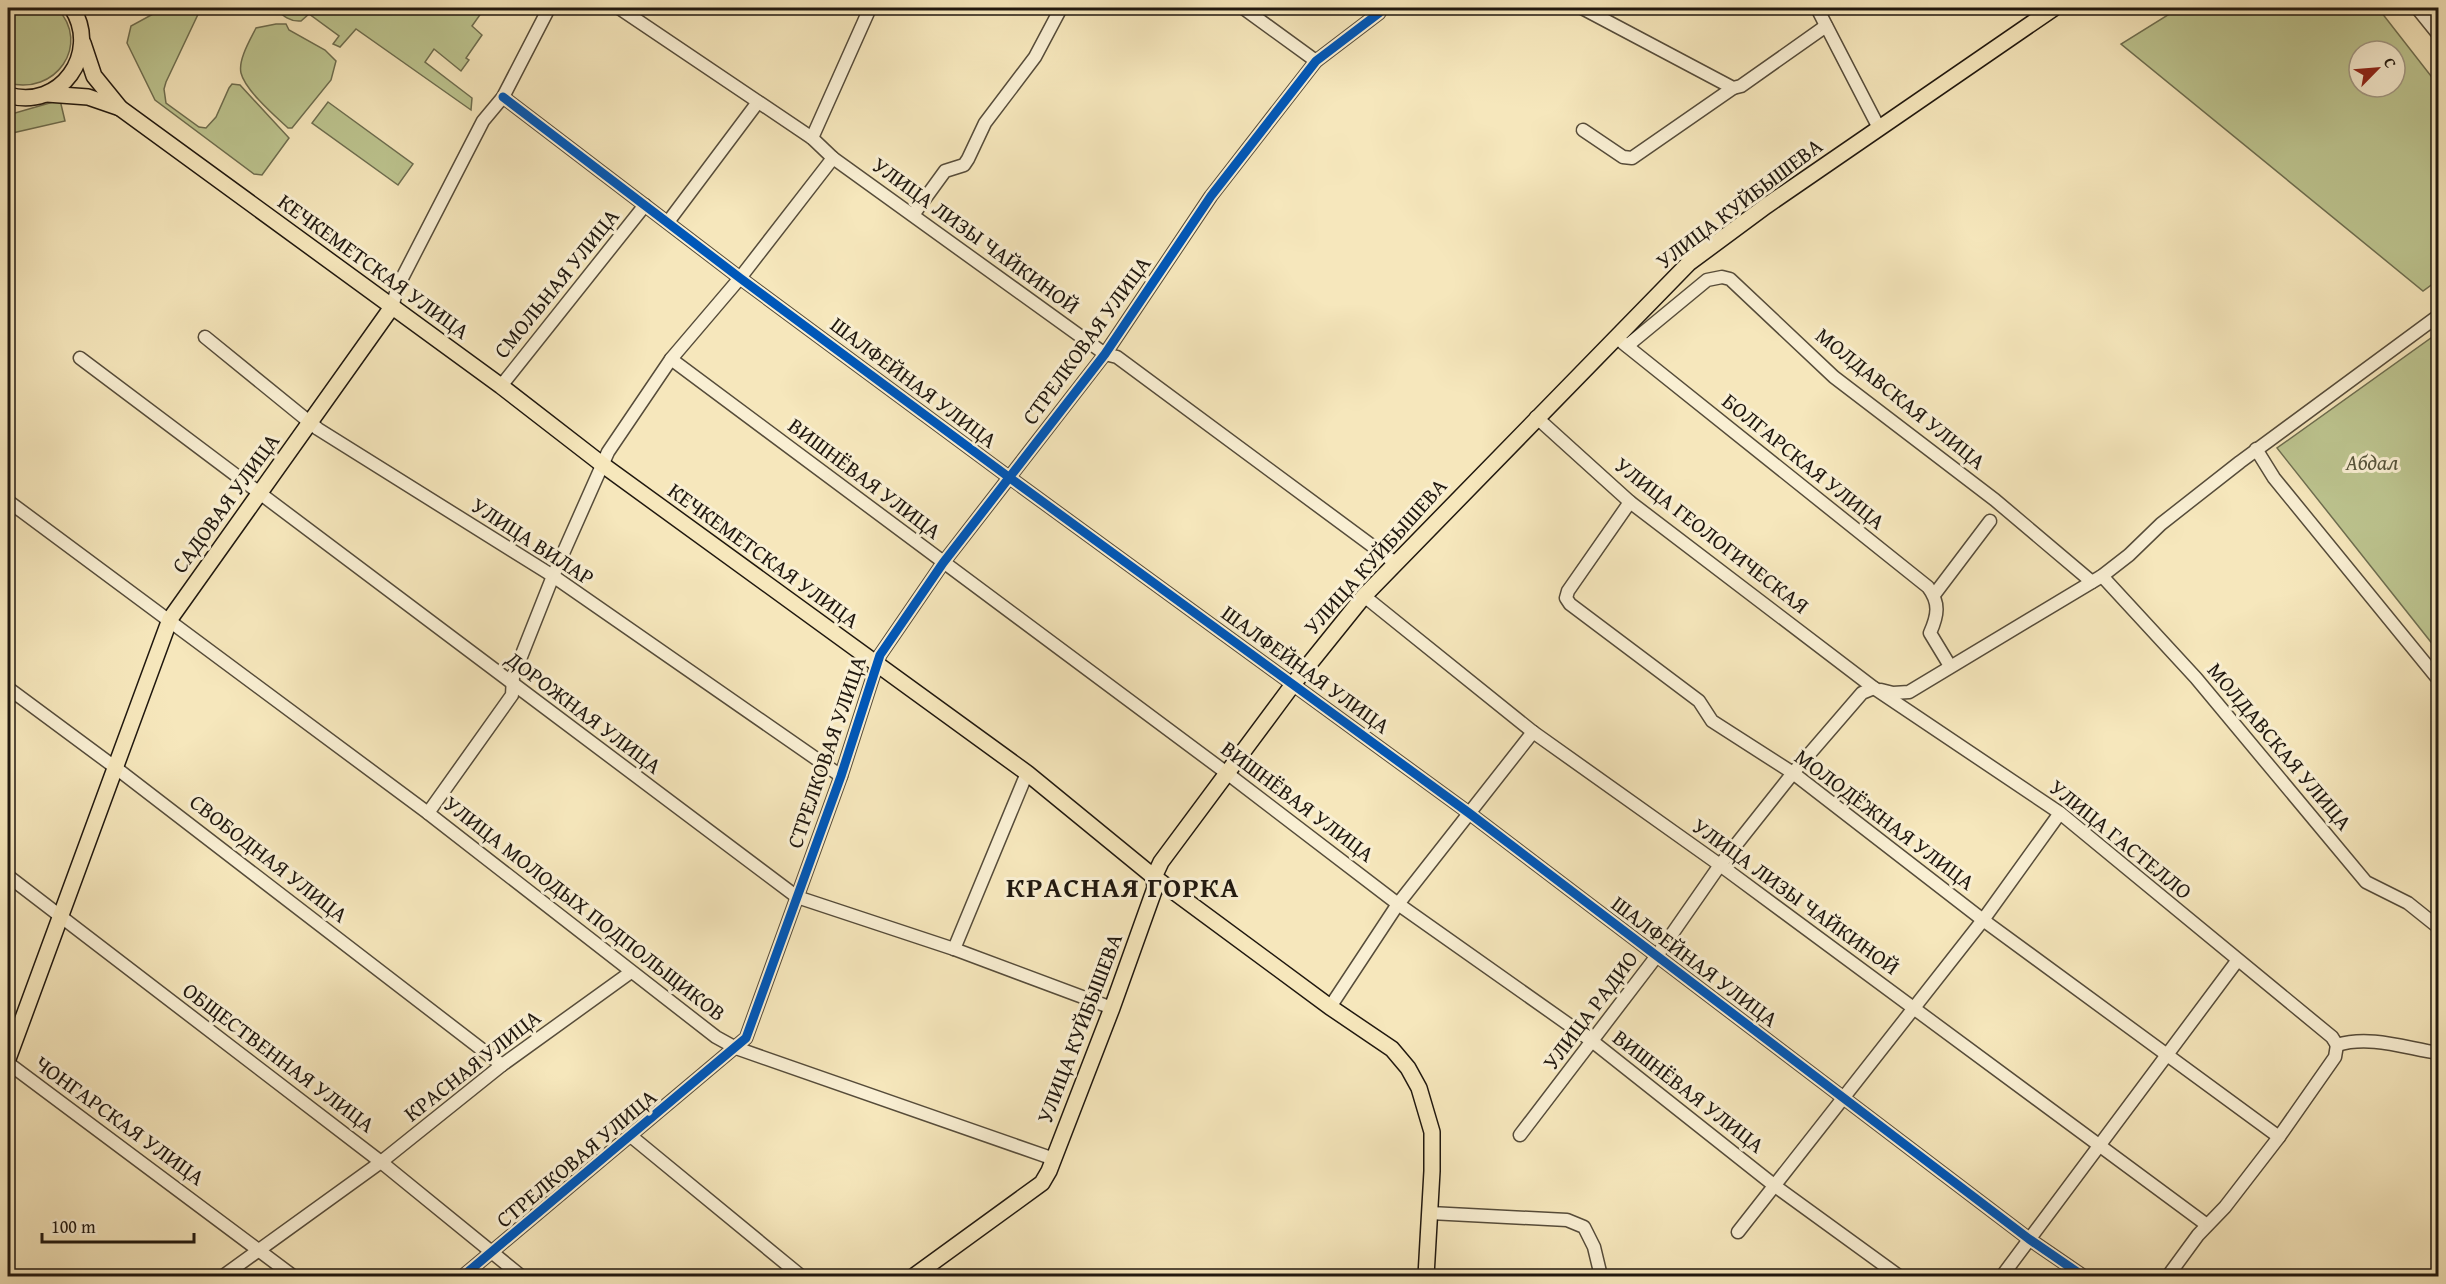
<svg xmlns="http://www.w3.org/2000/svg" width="2446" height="1284" font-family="'Gentium Book Plus',serif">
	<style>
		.green { fill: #bdc590; stroke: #6e6e50; stroke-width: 1.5; fill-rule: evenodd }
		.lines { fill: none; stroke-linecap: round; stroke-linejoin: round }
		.minor-casing { stroke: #564c3a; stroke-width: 15 }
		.major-casing { stroke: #20180f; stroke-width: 18 }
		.minor { stroke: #f9efd3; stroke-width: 12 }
		.major { stroke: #f6e7bc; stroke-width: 15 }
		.cycleway-casing { stroke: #f9efd3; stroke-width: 13 }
		.cycleway { stroke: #0057b8; stroke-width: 9 }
		.labels { text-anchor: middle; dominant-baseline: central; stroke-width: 6; stroke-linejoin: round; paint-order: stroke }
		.street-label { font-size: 22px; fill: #20180f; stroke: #f9efd3 }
		.park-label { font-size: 22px; font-style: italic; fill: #57553c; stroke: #f9efd3 }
		.district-label { font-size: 28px; font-weight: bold; letter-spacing: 1.5px; fill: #20180f; stroke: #f9efd3 }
	</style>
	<rect width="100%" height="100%" fill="#f6e7bc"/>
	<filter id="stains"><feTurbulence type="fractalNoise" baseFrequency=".00333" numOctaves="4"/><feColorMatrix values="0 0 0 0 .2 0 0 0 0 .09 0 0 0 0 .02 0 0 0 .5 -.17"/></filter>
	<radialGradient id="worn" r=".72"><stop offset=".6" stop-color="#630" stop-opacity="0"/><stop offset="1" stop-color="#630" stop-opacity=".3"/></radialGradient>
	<g class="green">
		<path d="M8 8H57C92 45 55 96 8 83Z"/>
		<polygon points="164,8 201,8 166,82 164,89 166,103 199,127 206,128 216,117 229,88 232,84 240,85 289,138 262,175 254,174 155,100 127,43 131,26"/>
		<path d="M275 8H400L404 10 408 8H480L482 12 472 26 482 35 466 58 469 60 461 71 434 49 425 62 472 98 471 110 356 29 340 47 333 44 339 36 309 14 301 21C290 22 283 16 275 8Z"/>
		<path d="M2179 8H2378L2438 85V280L2423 291 2121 44ZM2359 51H2395V87H2359Z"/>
		<path d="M276 24H286L289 30 325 50 336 61 331 80 292 128H288C275 116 245 90 241 73 238 60 250 40 256 28Z"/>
		<polygon points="60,100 65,121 8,134 8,115"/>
		<polygon points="328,102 413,164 398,185 312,123"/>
		<polygon points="2438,333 2438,651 2277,448"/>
	</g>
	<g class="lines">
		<defs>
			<g id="minor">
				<polyline points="619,8 812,138 833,158 1105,354 1117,357 1394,562"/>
				<polyline points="1243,8 1316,61"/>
				<polyline points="1582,8 1733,88 1741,86 1826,26"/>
				<polyline points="1817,8 1879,128"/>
				<polyline points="2417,8 2438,34"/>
				<polyline points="503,97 740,278 1010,478 1469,813 2029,1239 2083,1276"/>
				<polyline points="1583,130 1623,157 1632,158 1733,88"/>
				<polyline points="812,138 870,8"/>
				<polyline points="913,215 945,171 964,165 968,159 985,123 1035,57 1061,8"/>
				<polyline points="668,222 758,102"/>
				<polyline points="392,307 398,286 483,121 503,97 549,8"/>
				<polyline points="205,337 318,429 553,576 841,776"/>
				<path d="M1623 343 1928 587C1940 603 1938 615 1930 633L1950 666"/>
				<polyline points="1627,346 1707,280 1722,277 1730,279 1834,377 1995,500 2092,582"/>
				<polyline points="80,358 797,897 954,949 1112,1008"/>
				<polyline points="671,359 1228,774 1398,904 1592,1041 1775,1186 1899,1276"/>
				<polyline points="501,386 645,205"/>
				<polyline points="1536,417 1630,502 1874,688 2060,813 2332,1037 2337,1045"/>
				<polyline points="2256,449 2274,478 2438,679"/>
				<polyline points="8,501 428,813 716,1037 736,1048 1054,1159"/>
				<polyline points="1630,502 1568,591 1566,598 1570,604 1699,701 1712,721 1793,773 1983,920 2279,1137"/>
				<polyline points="2102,576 2196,678 2366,882 2408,903 2438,927"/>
				<polyline points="1934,595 1990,521"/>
				<polyline points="1364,596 1533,732 1720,865 2207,1225"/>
				<polyline points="8,688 116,768 502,1065"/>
				<polyline points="1881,690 1893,693 1909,692 2102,576 2129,555 2161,524 2240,462 2438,316"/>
				<polyline points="428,813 512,695 513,677 553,576 608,452 671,359 740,278 833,158"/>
				<polyline points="8,876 381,1162 521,1276"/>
				<polyline points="954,949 1027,773"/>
				<polyline points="1330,1007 1398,904 1533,732"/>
				<path d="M2337 1045C2370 1035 2405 1048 2438 1053"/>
				<polyline points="8,1063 293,1276"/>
				<polyline points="1520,1135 1656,957 1720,865 1793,773 1862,693 1874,688"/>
				<polyline points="632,1137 801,1276"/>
				<polyline points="1430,1213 1567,1220 1584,1227 1594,1247 1601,1276"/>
				<polyline points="1738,1232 1983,920 2060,813"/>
				<polyline points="223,1276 381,1162 502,1065 631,972"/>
				<polyline points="463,1276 746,1038 841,776 880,655 943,563 1105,354 1211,196 1316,61 1379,13 1382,8"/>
				<polyline points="2002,1276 2237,961"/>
				<polyline points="2168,1276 2198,1235 2225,1207 2279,1137 2335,1057 2337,1045"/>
			</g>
			<g id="major">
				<polyline points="83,43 94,76 120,108 501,386 603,465 1027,773 1154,877 1330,1007 1392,1049 1408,1068 1419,1088 1432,1132 1432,1171 1426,1276"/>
				<polyline points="47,94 88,97 120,108"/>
				<path d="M8 95C60 111 101 53 72 8"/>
				<polyline points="8,1059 170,619 392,307"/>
				<polyline points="914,1276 1042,1183 1049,1171 1112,1008 1155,888 1154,877 1161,862 1294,683 1364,596 1689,263 1766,206 2054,8"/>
			</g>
		</defs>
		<use href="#minor" class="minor-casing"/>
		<use href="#major" class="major-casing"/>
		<use href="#minor" class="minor"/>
		<use href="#major" class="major"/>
		<defs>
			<g id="cycleway">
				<polyline points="503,97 740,278 1010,478 1469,813 2029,1239 2083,1276"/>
				<polyline points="463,1276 746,1038 841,776 880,655 943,563 1105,354 1211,196 1316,61 1379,13 1382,8"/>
			</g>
		</defs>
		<use href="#cycleway" class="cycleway-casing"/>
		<use href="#cycleway" class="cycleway"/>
	</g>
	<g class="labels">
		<g class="street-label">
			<text transform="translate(1739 203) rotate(-37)">УЛИЦА КУЙБЫШЕВА</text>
			<text transform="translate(976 235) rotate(36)">УЛИЦА ЛИЗЫ ЧАЙКИНОЙ</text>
			<text transform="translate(374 266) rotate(36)">КЕЧКЕМЕТСКАЯ УЛИЦА</text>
			<text transform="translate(556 283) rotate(-51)">СМОЛЬНАЯ УЛИЦА</text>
			<text transform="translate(1086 340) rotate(-54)">СТРЕЛКОВАЯ УЛИЦА</text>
			<text transform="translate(914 382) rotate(37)">ШАЛФЕЙНАЯ УЛИЦА</text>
			<text transform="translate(1901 398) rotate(39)">МОЛДАВСКАЯ УЛИЦА</text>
			<text transform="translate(1804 461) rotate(39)">БОЛГАРСКАЯ УЛИЦА</text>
			<text transform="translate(865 478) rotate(37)">ВИШНЁВАЯ УЛИЦА</text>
			<text transform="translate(225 503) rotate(-54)">САДОВАЯ УЛИЦА</text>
			<text transform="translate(1712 535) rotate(38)">УЛИЦА ГЕОЛОГИЧЕСКАЯ</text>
			<text transform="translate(533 541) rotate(33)">УЛИЦА ВИЛАР</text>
			<text transform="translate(764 555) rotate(36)">КЕЧКЕМЕТСКАЯ УЛИЦА</text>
			<text transform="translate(1375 556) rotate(-48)">УЛИЦА КУЙБЫШЕВА</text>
			<text transform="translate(1306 669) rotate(36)">ШАЛФЕЙНАЯ УЛИЦА</text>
			<text transform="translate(584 712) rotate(37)">ДОРОЖНАЯ УЛИЦА</text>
			<text transform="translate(2280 746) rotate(50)">МОЛДАВСКАЯ УЛИЦА</text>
			<text transform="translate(826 752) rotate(-71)">СТРЕЛКОВАЯ УЛИЦА</text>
			<text transform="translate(1298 801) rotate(37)">ВИШНЁВАЯ УЛИЦА</text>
			<text transform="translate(1885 819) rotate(37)">МОЛОДЁЖНАЯ УЛИЦА</text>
			<text transform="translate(2121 839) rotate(39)">УЛИЦА ГАСТЕЛЛО</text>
			<text transform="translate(269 858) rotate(38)">СВОБОДНАЯ УЛИЦА</text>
			<text transform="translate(1796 896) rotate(36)">УЛИЦА ЛИЗЫ ЧАЙКИНОЙ</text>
			<text transform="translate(585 908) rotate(38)">УЛИЦА МОЛОДЫХ ПОДПОЛЬЩИКОВ</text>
			<text transform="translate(1695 961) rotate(37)">ШАЛФЕЙНАЯ УЛИЦА</text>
			<text transform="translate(1590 1010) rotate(-53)">УЛИЦА РАДИО</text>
			<text transform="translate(1079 1028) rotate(-69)">УЛИЦА КУЙБЫШЕВА</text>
			<text transform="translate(279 1057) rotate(37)">ОБЩЕСТВЕННАЯ УЛИЦА</text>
			<text transform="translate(472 1065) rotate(-38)">КРАСНАЯ УЛИЦА</text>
			<text transform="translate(1689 1091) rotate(38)">ВИШНЁВАЯ УЛИЦА</text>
			<text transform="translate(120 1120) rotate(36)">ЧОНГАРСКАЯ УЛИЦА</text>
			<text transform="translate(576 1158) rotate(-40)">СТРЕЛКОВАЯ УЛИЦА</text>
		</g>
		<g class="park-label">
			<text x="2372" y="462">Абдал</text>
		</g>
		<g class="district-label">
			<text x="1123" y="886">КРАСНАЯ ГОРКА</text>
		</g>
	</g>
	<rect width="2446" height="1284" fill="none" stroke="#f6e7bc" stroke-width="30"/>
	<rect x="9" y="9" width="2428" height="1266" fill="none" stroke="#20180f" stroke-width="3"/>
	<rect x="15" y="15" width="2416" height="1254" fill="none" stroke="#20180f" stroke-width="1.5"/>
	<g transform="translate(2377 69) rotate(65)"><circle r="28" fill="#f9efd3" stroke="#a29985" stroke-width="1.5"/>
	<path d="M0-4.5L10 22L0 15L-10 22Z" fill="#8f2418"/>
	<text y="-9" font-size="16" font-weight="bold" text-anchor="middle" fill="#20180f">С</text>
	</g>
	<path d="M42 1233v9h152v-9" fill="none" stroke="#20180f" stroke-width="3"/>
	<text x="51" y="1233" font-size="18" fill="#20180f" stroke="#f9efd3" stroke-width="4.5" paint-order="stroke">100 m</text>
	<rect width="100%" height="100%" filter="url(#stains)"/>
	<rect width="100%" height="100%" fill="url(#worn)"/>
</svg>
